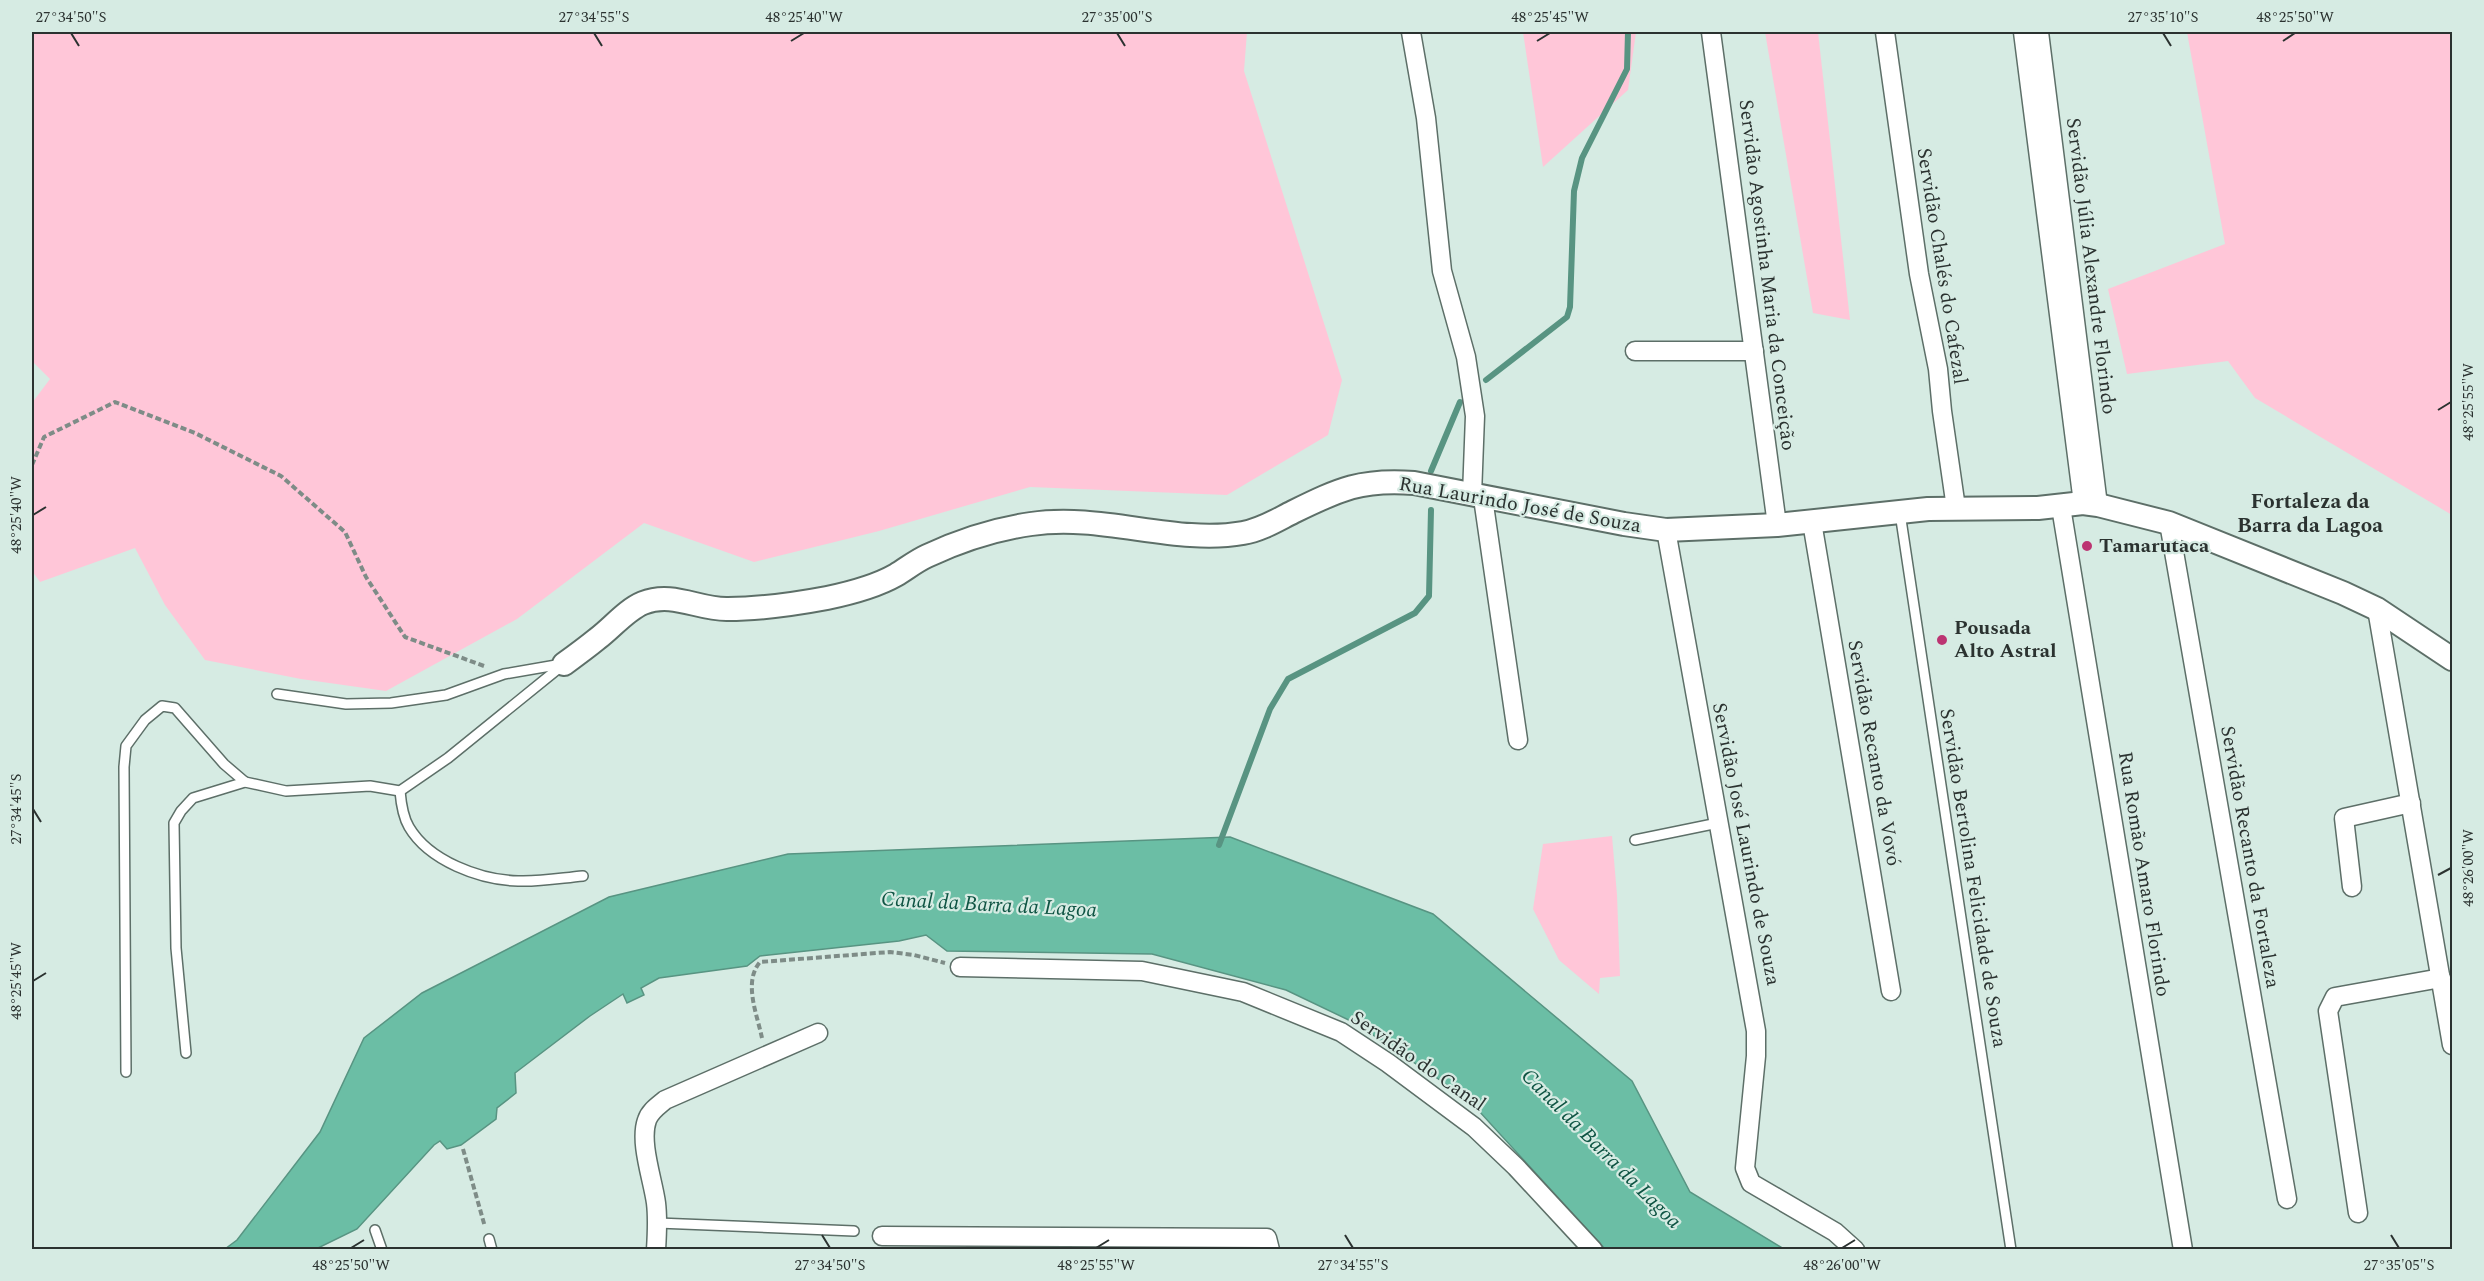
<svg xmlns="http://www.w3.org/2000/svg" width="2484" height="1281" font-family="Spectral,serif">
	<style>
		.green { fill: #ffc6d8 }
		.water { fill: #6bbea5; stroke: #589482; stroke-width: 1.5 }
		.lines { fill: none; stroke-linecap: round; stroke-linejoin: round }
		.stream { stroke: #589482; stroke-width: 6 }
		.service-casing { stroke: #5d6f68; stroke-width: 12 }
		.minor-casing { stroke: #5d6f68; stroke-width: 21 }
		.tertiary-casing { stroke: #5d6f68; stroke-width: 26 }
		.path { stroke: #7e8c87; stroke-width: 4; stroke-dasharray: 6 3; stroke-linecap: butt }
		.service { stroke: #fff; stroke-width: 9 }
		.minor { stroke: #fff; stroke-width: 18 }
		.tertiary { stroke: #fff; stroke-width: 22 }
		.ticks { fill: none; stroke: #2b3230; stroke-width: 2 }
		.poi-dot { fill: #bc3472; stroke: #d6ebe3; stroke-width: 2 }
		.labels { text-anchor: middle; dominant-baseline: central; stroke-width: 4.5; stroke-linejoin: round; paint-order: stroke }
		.street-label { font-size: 20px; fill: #2b3230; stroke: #d6ebe3 }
		.poi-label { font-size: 20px; font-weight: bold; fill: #2b3230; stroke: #d6ebe3; text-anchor: start }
		.neighbourhood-label { font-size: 21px; font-weight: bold; fill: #2b3230; stroke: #d6ebe3 }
		.water-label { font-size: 21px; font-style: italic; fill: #0e5443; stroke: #d6ebe3 }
		.neatline { fill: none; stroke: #2b3230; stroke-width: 2 }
		.ticks-label { font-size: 15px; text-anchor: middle; fill: #2b3230 }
	</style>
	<rect width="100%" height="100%" fill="#d6ebe3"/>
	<g class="green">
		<polygon points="32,32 1247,32 1244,71 1342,380 1328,435 1227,495 1030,487 879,531 754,562 644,523 517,619 386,691 301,679 205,660 165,605 135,548 40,582 32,571 32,403 50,379 32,361"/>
		<polygon points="1523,32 1636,32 1628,90 1543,167"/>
		<polygon points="1765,32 1818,32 1850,320 1813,313"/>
		<polygon points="2187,32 2452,32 2452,515 2255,398 2228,361 2127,374 2108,289 2225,244"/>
		<polygon points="1612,836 1617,895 1620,976 1600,978 1599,994 1559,960 1533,909 1543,844"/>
	</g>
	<polygon class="water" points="1230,837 1433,914 1632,1081 1690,1192 1784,1249 1605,1249 1468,1099 1355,1023 1286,990 1152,954 947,951 926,935 899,941 760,956 747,966 659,978 641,988 644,995 627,1003 623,994 590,1016 515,1073 516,1093 497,1108 496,1119 461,1145 447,1149 440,1141 434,1145 357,1229 316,1249 225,1249 237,1240 320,1132 364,1038 422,993 609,897 788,854"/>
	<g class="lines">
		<g class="stream">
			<polyline points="1486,380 1567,317 1570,307 1574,191 1582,158 1627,69 1628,32"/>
			<polyline points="1431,471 1460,402"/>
			<polyline points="1219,845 1270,709 1288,679 1415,613 1429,596 1431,510"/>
		</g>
		<defs>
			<g id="service">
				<polyline points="1900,513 2011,1250"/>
				<polyline points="277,694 346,704 391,703 446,695 504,674 562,664"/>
				<path d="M400 791C401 803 403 817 409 827 429 861 480 880 518 881 539 882 561 878 583 876"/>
				<polyline points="1635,840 1718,823"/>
				<polyline points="186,1053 176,948 174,823 181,811 193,798 245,782 286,791 370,786 400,791 448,758 564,664"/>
				<polyline points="126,1072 124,767 126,746 145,720 162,706 175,708 224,764 245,782"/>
				<polyline points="658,1223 854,1231"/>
				<polyline points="375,1230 382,1250"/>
				<polyline points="489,1239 492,1250"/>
			</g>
			<g id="minor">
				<polyline points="1411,32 1426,118 1442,271 1466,357 1475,416 1472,495"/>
				<polyline points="1711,32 1777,525"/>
				<polyline points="1885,32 1919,274 1938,369 1942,411 1956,508"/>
				<polyline points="2023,32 2083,503"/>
				<polyline points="2039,32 2098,505"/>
				<polyline points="1635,351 1754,351"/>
				<polyline points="1483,498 1518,740"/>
				<polyline points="2061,507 2183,1250"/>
				<polyline points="1812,522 1891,991"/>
				<polyline points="2169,523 2287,1199"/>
				<polyline points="1666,530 1756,1031 1756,1056 1745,1168 1751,1183 1835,1232 1855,1250"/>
				<polyline points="2377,609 2452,1045"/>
				<polyline points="2352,887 2344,818 2411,803"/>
				<polyline points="960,967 1142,971 1243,992 1341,1032 1388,1063 1474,1127 1516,1167 1593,1250"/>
				<polyline points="2358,1213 2328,1011 2335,997 2441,978"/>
				<polyline points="882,1236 1267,1238 1270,1250"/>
				<path d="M656 1250C657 1234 658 1219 656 1203 653 1180 639 1142 647 1120 650 1111 658 1106 665 1100L818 1033"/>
			</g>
			<path id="tertiary" d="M564 664C575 656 586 648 597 639 612 628 626 610 643 603 673 591 699 610 728 609 761 609 795 604 827 598 851 593 875 587 896 575 906 569 916 561 927 556 959 541 996 529 1031 524 1102 513 1175 545 1243 533 1261 530 1277 520 1293 512 1340 489 1361 479 1414 483L1624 524 1666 530 1777 525 1928 509 2038 508 2083 503 2098 505 2169 523 2343 593 2377 609 2452 659"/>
		</defs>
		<use href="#service" class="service-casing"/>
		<use href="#minor" class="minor-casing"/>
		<use href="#tertiary" class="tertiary-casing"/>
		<g class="path">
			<polyline points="32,465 44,437 115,402 195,433 281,476 345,532 366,577 405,637 484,666"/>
			<path d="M762 1038C757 1014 743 982 760 962L890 952 914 955 945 963"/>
			<polyline points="463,1149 485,1227"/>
		</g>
		<use href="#service" class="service"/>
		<use href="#minor" class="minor"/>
		<use href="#tertiary" class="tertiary"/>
	</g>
	<path class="ticks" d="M71 33 79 46M594 33 602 46M1117 33 1125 46M2163 33 2171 46M791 41 804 33M1537 41 1550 33M2283 41 2295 33M2438 410 2451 402M33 515 46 507M33 809 41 822M2438 875 2451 868M33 981 46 973M822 1235 830 1248M1345 1235 1353 1248M2391 1235 2399 1248M351 1248 364 1240M1096 1248 1109 1240M1842 1248 1855 1240"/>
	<g class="poi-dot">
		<circle cx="2087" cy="546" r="6"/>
		<circle cx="1942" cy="640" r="6"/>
	</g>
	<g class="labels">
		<g class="street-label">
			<text transform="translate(1942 266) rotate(81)">Servidão Chalés do Cafezal</text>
			<text transform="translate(2091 266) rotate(83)">Servidão Júlia Alexandre Florindo</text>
			<text transform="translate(1767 275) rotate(83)">Servidão Agostinha Maria da Conceição</text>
			<text transform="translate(1520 505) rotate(10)">Rua Laurindo José de Souza</text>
			<text transform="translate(1874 753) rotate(80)">Servidão Recanto da Vovó</text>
			<text transform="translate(1746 844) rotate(79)">Servidão José Laurindo de Souza</text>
			<text transform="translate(2250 857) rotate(80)">Servidão Recanto da Fortaleza</text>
			<text transform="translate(2144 874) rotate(81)">Rua Romão Amaro Florindo</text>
			<text transform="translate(1973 878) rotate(81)">Servidão Bertolina Felicidade de Souza</text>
			<text transform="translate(1418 1061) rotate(35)">Servidão do Canal</text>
		</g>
		<g class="poi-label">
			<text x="2099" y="546">Tamarutaca</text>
			<text x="1954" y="628">Pousada<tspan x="1954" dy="23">Alto Astral</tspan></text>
		</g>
		<g class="neighbourhood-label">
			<text x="2310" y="502">Fortaleza da<tspan x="2310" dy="24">Barra da Lagoa</tspan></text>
		</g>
		<g class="water-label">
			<text transform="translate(989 905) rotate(3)">Canal da Barra da Lagoa</text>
			<text transform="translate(1601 1149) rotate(45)">Canal da Barra da Lagoa</text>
		</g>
	</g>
	<rect width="2484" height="1281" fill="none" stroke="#d6ebe3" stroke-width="66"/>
	<rect x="33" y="33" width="2418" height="1215" class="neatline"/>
	<g class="ticks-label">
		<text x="71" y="22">27°34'50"S</text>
		<text x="594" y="22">27°34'55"S</text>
		<text x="804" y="22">48°25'40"W</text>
		<text x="1117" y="22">27°35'00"S</text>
		<text x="1550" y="22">48°25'45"W</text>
		<text x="2163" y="22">27°35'10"S</text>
		<text x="2295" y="22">48°25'50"W</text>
		<text transform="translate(2468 402) rotate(-90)" y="5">48°25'55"W</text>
		<text transform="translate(16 515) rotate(-90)" y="5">48°25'40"W</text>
		<text transform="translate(16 809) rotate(-90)" y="5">27°34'45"S</text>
		<text transform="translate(2468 868) rotate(-90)" y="5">48°26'00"W</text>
		<text transform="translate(16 981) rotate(-90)" y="5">48°25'45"W</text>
		<text x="351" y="1270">48°25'50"W</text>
		<text x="830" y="1270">27°34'50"S</text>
		<text x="1096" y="1270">48°25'55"W</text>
		<text x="1353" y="1270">27°34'55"S</text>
		<text x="1842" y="1270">48°26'00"W</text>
		<text x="2399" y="1270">27°35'05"S</text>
	</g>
</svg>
